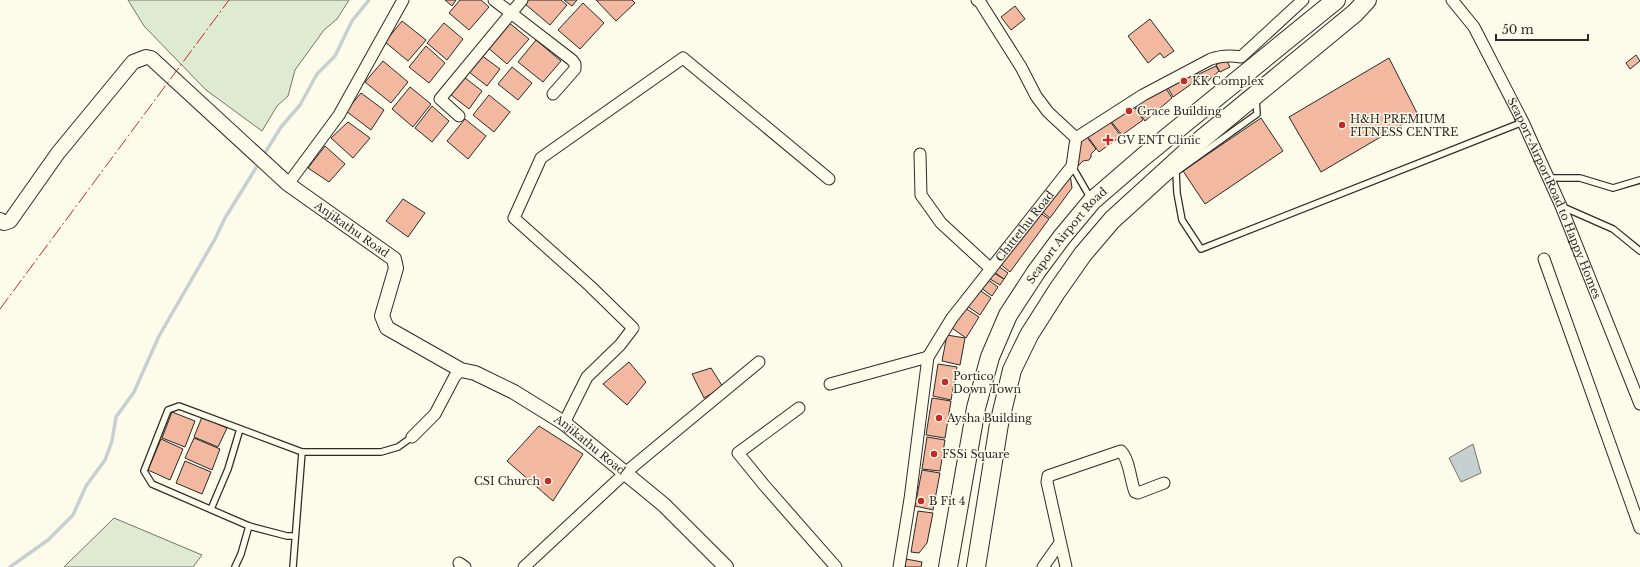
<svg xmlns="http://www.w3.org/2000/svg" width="1640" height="567" font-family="'Libre Baskerville',serif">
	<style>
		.green { fill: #deebd1; stroke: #74746e }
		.water { fill: #c7d0d0; stroke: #74746e }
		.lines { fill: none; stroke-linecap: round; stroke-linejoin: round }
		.stream { stroke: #c7d0d0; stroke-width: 3.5 }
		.building { fill: #f2b8a0; stroke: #2b2b2b }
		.service-casing { stroke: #2b2b2b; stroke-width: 8 }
		.minor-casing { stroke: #2b2b2b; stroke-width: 13 }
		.tertiary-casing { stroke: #2b2b2b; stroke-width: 16 }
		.primary-casing { stroke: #2b2b2b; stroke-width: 20 }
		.service { stroke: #fdfbea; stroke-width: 5.5 }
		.minor { stroke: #fdfbea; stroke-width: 11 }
		.tertiary { stroke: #fdfbea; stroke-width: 14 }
		.primary { stroke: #fdfbea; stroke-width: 18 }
		.power { stroke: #c62828; stroke-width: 1; stroke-dasharray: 14 3 2 3; stroke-linecap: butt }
		.poi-dot { fill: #c62828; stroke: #fdfbea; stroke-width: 1.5 }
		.labels { text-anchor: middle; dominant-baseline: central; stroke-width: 3; stroke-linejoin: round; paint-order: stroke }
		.poi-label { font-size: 11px; fill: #2b2b2b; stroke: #fdfbea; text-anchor: start }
		.street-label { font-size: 11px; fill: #2b2b2b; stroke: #fdfbea }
	</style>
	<rect width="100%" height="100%" fill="#fdfbea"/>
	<g class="green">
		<polygon points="128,0 349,0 337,19 324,30 295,70 288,96 277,106 262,131 206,90 144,26"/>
		<polygon points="114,518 202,555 193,567 64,567"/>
	</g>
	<polygon class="water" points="1473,444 1481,473 1461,482 1449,458"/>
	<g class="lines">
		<g class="stream">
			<polyline points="263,156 281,127 300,105 317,74 335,56 352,21 369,0"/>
			<polyline points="10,567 48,540 73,515 86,486 105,460 112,441 116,417 134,392 159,336 215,239 225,218 259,163"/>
		</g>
	</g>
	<g class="building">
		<polygon points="445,0 456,0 452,6"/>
		<polygon points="460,0 481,0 489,7 469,30 449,13"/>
		<polygon points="528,0 561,0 567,5 550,25 525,4"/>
		<polygon points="564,0 577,0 572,6"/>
		<polygon points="596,0 632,0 635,3 616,21"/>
		<polygon points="583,3 604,23 580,49 558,30"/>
		<polygon points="1015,6 1025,19 1011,30 1001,17"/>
		<polygon points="1150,19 1174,51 1164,58 1160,53 1148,63 1128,36"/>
		<polygon points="402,21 426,40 408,61 385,42"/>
		<polygon points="508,22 529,39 507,64 487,47"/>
		<polygon points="444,23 463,39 447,60 427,43"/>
		<polygon points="536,40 561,61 543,82 518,62"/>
		<polygon points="426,46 445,63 429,83 409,67"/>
		<polygon points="481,55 500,69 487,86 469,72"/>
		<polygon points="1636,55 1640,61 1630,69 1626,63"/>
		<polygon points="1389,58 1418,115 1321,172 1289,117"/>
		<polygon points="1226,59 1230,67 1220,72 1216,65"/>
		<polygon points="383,61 408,82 391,103 365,82"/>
		<polygon points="1216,66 1219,71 1205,84 1199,74"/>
		<polygon points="512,67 532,83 518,100 498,84"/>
		<polygon points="1196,70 1200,78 1173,97 1166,84"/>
		<polygon points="464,77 482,91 469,109 450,94"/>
		<polygon points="1164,85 1172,98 1145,121 1133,103"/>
		<polygon points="410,87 431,104 413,127 392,109"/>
		<polygon points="361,93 384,110 371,130 346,111"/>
		<polygon points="489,95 510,112 494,132 473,115"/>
		<polygon points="1132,103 1143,120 1122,135 1110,120"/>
		<polygon points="432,106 449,121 432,142 415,128"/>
		<polygon points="1261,118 1283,151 1205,204 1183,171"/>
		<polygon points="465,119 486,136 468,159 447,141"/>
		<polygon points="1109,120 1121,136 1099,152 1088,137"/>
		<polygon points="348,122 370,138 353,158 331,138"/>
		<polygon points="1086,136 1096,149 1091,154 1091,157 1089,160 1083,161 1078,166 1076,162 1080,140"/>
		<polygon points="325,146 345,164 329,182 308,168"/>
		<polygon points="1070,174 1072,188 1050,218 1040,210"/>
		<polygon points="403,199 425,213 408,237 386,221"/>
		<polygon points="1039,212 1049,219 1010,272 1000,264"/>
		<polygon points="998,266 1008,273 1004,279 994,272"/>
		<polygon points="994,273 1004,279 1000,285 990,279"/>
		<polygon points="987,279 998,287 992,296 981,288"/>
		<polygon points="978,289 991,298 980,315 967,306"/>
		<polygon points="965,308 979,317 966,338 952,328"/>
		<polygon points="947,335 965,338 960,365 942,361"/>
		<polygon points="629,362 646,382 627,405 603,384"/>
		<polygon points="938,364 957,367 951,400 933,396"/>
		<polygon points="711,368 723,387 704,398 692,374"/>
		<polygon points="932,398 951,401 945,438 926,435"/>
		<polygon points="172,412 195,421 185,447 162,438"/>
		<polygon points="202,417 227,428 218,447 194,437"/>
		<polygon points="539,426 583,454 553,501 507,461"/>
		<polygon points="927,437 945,440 940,471 922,469"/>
		<polygon points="194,438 220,449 212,470 185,458"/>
		<polygon points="161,439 183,449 170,480 148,470"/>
		<polygon points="185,461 211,472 202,494 176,483"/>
		<polygon points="922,470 940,473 933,510 915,506"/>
		<polygon points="918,511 933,513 927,543 919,553 911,552"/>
		<polygon points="906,559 922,562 921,567 905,567"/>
	</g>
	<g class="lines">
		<defs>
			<g id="service">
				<polyline points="1256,99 1257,114 1176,172 1177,193 1182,220 1201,249 1523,122"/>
				<polyline points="1072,166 1091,199"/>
				<polyline points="1548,178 1580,178 1613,188 1640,180"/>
				<polyline points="1563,207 1613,229 1640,251"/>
				<polyline points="211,509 228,469 240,429"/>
				<polyline points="295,536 287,536 249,526 152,484 144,471 168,410 179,406 302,452 381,452 398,447 412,437"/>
				<polyline points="235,567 241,554 249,526"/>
				<polyline points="293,567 302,452"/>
			</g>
			<g id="minor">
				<polyline points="494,0 572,60 575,64 575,69 553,94"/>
				<polyline points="977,0 980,2 1021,67 1036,96 1048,112 1076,138"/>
				<path id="s1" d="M1452 0 1474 27 1523 122 1561 206 1640 404"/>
				<polyline points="459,116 440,99 522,0"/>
				<polyline points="920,154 921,195 941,223 991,269"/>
				<polyline points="288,184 339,115 403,0"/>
				<polyline points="1544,259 1640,528"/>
				<polyline points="830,384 928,357"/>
				<polyline points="799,408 738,453 764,485 836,567"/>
				<polyline points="564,423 587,377 620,345 633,328 590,286 514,218 541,158 683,58 829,179"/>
				<polyline points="412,437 435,414 455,376 461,370"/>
				<polyline points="459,563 465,567"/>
				<polyline points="524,567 625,473 759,362"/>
				<path id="s2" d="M899 567 910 499 928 357 952 318 1072 166 1076 138 1143 95 1211 59C1222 55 1230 55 1241 57L1303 0"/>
				<polyline points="1043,567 1060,543"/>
				<path d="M1066 567 1047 482 1048 476 1121 451C1130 461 1130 480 1135 492L1138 493 1164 483"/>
			</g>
			<g id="tertiary">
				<path id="s3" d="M0 220 4 223 10 221 58 153 133 62 146 57 151 58 288 184 394 259 396 268 382 316 387 328 461 370 475 373 514 392 564 423 664 505 726 567"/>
			</g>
			<g id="primary">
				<path id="s4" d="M948 567 976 408 990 357 1008 315 1036 272 1062 237 1092 201 1143 157 1336 0"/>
				<polyline points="976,567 999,424 1012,370 1029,335 1057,291 1083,254 1112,220 1191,148 1355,13 1367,0"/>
			</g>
		</defs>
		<use href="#service" class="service-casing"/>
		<use href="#minor" class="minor-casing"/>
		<use href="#tertiary" class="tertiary-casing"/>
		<use href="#primary" class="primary-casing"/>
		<use href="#service" class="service"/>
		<use href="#minor" class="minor"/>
		<use href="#tertiary" class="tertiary"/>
		<use href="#primary" class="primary"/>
		<polyline class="power" points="0,309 229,0"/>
	</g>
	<g class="poi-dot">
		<circle cx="1184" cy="81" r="4"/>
		<circle cx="1129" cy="111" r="4"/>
		<circle cx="1342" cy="125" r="4"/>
		<path d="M1106 134h4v4h4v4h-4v4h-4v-4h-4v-4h4z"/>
		<circle cx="945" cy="382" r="4"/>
		<circle cx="939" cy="418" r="4"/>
		<circle cx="934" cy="454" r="4"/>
		<circle cx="548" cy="481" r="4"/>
		<circle cx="921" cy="501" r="4"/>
	</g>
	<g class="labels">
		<g class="poi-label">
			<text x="1192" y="81">KK Complex</text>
			<text x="1137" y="111">Grace Building</text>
			<text x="1350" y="119">H&amp;H PREMIUM<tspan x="1350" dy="13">FITNESS CENTRE</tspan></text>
			<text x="1117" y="140">GV ENT Clinic</text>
			<text x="953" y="376">Portico<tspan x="953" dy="13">Down Town</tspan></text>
			<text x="947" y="418">Aysha Building</text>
			<text x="942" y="454">FSSi Square</text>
			<text x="540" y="481" text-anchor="end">CSI Church</text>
			<text x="929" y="501">B Fit 4</text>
		</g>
		<g class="street-label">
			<text stroke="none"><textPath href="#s1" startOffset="224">Seaport-AirportRoad to Happy Homes</textPath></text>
			<text stroke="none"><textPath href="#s2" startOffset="375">Chittethu Road</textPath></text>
			<text stroke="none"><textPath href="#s3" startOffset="496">Anjikathu Road</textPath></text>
			<text stroke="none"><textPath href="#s4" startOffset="359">Seaport Airport Road</textPath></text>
			<text stroke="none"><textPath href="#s3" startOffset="855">Anjikathu Road</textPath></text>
		</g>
	</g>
	<path d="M1496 34v6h92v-6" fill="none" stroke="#2b2b2b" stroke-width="2"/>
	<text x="1502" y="34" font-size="12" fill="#2b2b2b" stroke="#fdfbea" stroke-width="3" paint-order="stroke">50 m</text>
</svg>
